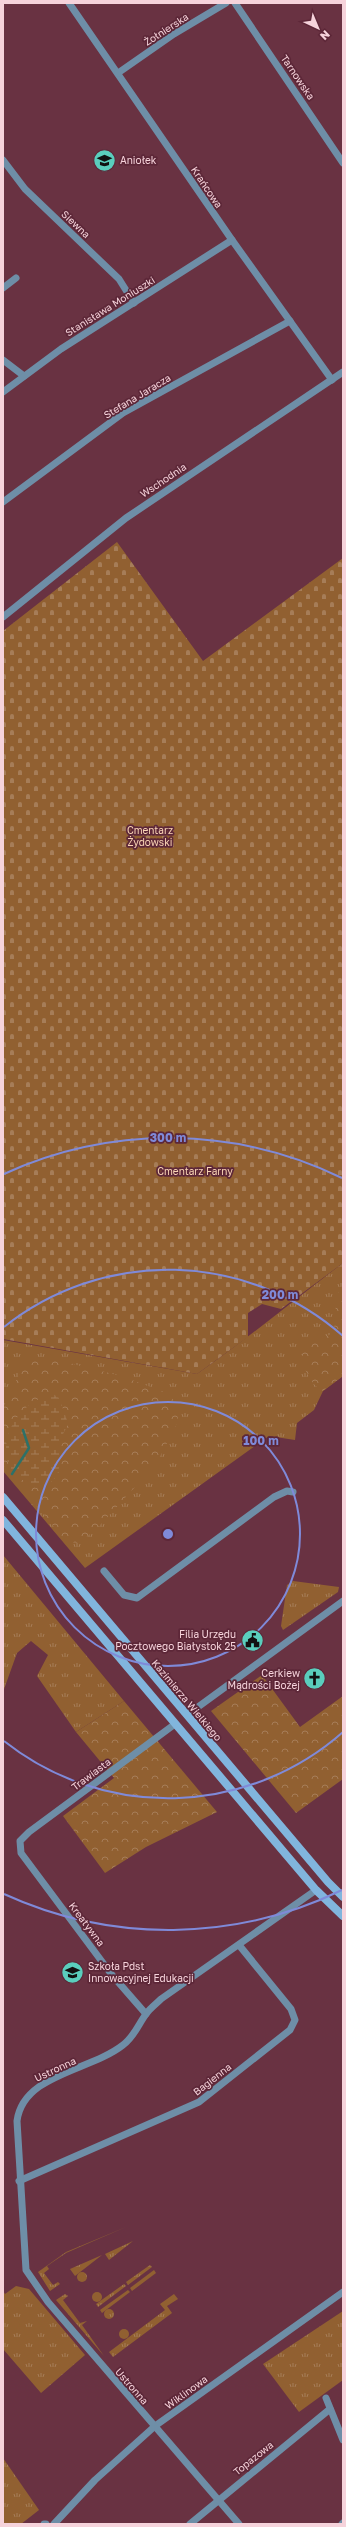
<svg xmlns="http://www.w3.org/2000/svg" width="346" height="2527" font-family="'Golos Text',sans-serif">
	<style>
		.grass { fill: url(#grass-tufts) }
		.forest { fill: url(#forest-crowns) }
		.wetland { fill: url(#wetland-marsh) }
		.cemetery { fill: url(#cemetery-stones) }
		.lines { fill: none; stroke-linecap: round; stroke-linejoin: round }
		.stream { stroke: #2d7168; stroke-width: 2.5 }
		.minor { stroke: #6e8ea7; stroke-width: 7 }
		.secondary { stroke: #81b5dd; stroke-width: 8 }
		.ring { fill: none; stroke: #7f8ad9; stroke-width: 2 }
		.labels { text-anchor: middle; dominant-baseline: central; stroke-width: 3.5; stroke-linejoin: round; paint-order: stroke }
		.street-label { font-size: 10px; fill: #f6d3db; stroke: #5d2738 }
		.poi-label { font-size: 10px; fill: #f6d3db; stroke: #5d2738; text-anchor: start }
		.park-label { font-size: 10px; fill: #fad5b5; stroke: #5d2738 }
		.centre { fill: #7f8ad9; stroke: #5d2738; stroke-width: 2 }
		.ring-label { font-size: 12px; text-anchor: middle; font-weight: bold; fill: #7f8ad9; stroke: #5d2738; stroke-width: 3.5; stroke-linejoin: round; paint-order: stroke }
	</style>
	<defs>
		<pattern id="grass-tufts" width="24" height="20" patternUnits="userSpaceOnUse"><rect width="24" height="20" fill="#916031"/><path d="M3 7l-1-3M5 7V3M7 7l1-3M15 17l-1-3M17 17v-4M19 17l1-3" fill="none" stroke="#a67d58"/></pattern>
		<pattern id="forest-crowns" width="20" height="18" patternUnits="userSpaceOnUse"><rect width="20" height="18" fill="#916031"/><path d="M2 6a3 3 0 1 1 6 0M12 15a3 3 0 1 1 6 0" fill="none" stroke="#a67d58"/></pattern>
		<pattern id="wetland-marsh" width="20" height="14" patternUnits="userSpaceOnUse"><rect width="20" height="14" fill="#916031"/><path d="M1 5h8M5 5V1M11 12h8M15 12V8" fill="none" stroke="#a67d58"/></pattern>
		<pattern id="cemetery-stones" width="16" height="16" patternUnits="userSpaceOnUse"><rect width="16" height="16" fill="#916031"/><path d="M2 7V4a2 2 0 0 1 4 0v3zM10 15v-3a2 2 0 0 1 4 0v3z" fill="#a67d58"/></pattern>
	</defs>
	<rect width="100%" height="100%" fill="#693242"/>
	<g class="grass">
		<path d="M343 1263V1376L323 1391 314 1410 297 1423 295 1440 269 1436 85 1568 3 1471V1340L197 1374C247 1339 294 1300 343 1263Z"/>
		<polygon points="3,1555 124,1701 76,1732 37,1676 48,1655 31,1641 17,1653 3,1692"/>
		<polygon points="293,1581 339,1587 338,1592 283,1630 281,1626 287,1585"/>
		<polygon points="126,2227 66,2253 47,2266 49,2269 44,2273 53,2285 58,2282 60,2284 50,2291 38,2272 66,2252"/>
		<polygon points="133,2241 109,2260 105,2254"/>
		<polygon points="102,2255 75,2276 70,2269"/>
		<polygon points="150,2265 152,2267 128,2285 126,2282"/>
		<polygon points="154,2270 156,2273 132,2291 130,2288"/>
		<circle cx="82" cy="2277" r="5"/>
		<polygon points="124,2284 126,2286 98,2307 96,2304"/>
		<polygon points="16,2286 29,2289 85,2355 41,2393 3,2349 3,2291 5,2294"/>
		<polygon points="128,2290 130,2292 102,2313 100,2310"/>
		<circle cx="97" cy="2297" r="5"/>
		<polygon points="65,2294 68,2296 63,2300 80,2323 87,2321 82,2325 104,2356 56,2300"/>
		<polygon points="174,2294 178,2299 167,2306 172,2313 113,2357 109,2352 165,2310 160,2304"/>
		<circle cx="109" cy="2314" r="5"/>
		<polygon points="343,2311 343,2380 299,2412 263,2364"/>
		<circle cx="124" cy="2334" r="5"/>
		<polygon points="3,2458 39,2510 21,2524 3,2524"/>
	</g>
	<g class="forest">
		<path d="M343 1285V1376L323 1391C314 1386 312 1382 307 1373 292 1346 312 1344 333 1333 337 1319 333 1295 343 1285Z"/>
		<polygon points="27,1358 61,1361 121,1376 167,1393 177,1404 178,1422 156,1464 101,1524 82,1541 75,1543 63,1538 3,1465 3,1408"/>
		<polygon points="262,1675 300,1727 343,1696 343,1779 296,1813 211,1711"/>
		<polygon points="124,1701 217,1812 146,1847 105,1873 63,1816 114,1778 76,1732"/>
	</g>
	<path class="wetland" d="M53 1394 59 1398 68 1423C67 1429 61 1435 61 1441 58 1465 65 1482 36 1488L12 1474C10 1467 5 1458 6 1450 6 1423 28 1399 53 1394Z"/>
	<polygon class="cemetery" points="117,542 203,661 343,558 343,1263 281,1309 262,1304 248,1313 248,1337 197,1374 3,1339 3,631"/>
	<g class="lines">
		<polyline class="stream" points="12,1474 29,1448 23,1430"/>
		<g class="minor">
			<polyline points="69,3 232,240 332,380"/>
			<polyline points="235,3 343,163"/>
			<polyline points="118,73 174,34 226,3"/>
			<polyline points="3,160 25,189 119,279 134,303"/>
			<polyline points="3,288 16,278"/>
			<polyline points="3,360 24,376"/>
			<polyline points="3,392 61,349 232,240"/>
			<polyline points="3,502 123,413 290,321"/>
			<polyline points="3,617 126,518 343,372"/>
			<polyline points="104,1571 124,1595 137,1598 274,1497 287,1491 293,1492"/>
			<polyline points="187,1715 343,1601"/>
			<polyline points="146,2014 112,1975 21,1853 20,1841 29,1832 175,1724"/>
			<polyline points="19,2181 199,2102 290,2030 295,2020 291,2009 239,1945"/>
			<polyline points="326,2398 343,2440"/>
			<polyline points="44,2524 46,2524"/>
			<polyline points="54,2524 95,2480 155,2426 343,2292"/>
			<polyline points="190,2524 330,2409"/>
			<path d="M239 2524 48 2302 26 2270 17 2121C23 2074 90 2071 123 2045 134 2037 138 2025 146 2014 150 2008 156 2004 161 1999L316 1890"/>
			<polyline points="342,2524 343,2523"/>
		</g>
		<g class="secondary">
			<polyline points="3,1497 328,1882 343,1897"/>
			<polyline points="3,1520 316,1890 343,1916"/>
		</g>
	</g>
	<g class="ring">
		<circle cx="168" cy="1534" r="132"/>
		<path d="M343 1732A264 264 0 0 1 4 1741M4 1327A264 264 0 0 1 343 1336"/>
		<path d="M342 1890A396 396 0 0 1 4 1894M4 1174A396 396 0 0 1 342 1178"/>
	</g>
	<defs>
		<symbol id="school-disc" viewBox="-11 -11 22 22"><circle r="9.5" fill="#5acebd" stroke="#5d2738"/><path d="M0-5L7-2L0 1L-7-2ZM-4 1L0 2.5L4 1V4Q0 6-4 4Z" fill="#111"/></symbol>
		<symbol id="civic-disc" viewBox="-11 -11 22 22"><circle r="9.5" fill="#5acebd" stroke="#5d2738"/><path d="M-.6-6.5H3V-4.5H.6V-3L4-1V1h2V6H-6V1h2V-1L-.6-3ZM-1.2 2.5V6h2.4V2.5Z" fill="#111"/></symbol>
		<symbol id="church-disc" viewBox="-11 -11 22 22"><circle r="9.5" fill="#5acebd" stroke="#5d2738"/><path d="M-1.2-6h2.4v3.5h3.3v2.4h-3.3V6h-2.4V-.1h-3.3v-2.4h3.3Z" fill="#111"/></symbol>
	</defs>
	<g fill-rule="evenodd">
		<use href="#school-disc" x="92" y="148" width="25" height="25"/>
		<use href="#civic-disc" x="240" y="1628" width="25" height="25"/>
		<use href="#church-disc" x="302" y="1666" width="25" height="25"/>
		<use href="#school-disc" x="60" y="1960" width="25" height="25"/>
	</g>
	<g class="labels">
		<g class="street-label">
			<text transform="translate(166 29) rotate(-33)">Żołnierska</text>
			<text transform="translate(298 77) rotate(56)">Tarnowska</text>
			<text transform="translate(207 187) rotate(56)">Krańcowa</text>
			<text transform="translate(76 224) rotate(43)">Siewna</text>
			<text transform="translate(110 306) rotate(-32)">Stanisława Moniuszki</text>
			<text transform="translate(137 396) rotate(-31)">Stefana Jaracza</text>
			<text transform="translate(163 480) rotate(-34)">Wschodnia</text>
			<text transform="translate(187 1700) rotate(50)">Kazimierza Wielkiego</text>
			<text transform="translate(91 1774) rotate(-37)">Trawiasta</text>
			<text transform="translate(87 1924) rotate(53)">Kreatywna</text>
			<text transform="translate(55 2069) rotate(-25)">Ustronna</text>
			<text transform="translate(212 2079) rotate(-38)">Bagienna</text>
			<text transform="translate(132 2386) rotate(49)">Ustronna</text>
			<text transform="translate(186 2392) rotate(-36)">Wiklinowa</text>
			<text transform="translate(253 2458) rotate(-39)">Topazowa</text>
		</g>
		<g class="poi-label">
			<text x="120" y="160">Aniołek</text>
			<text x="236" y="1634" text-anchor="end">Filia Urzędu<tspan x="236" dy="12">Pocztowego Białystok 25</tspan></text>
			<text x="300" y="1673" text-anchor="end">Cerkiew<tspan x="300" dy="12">Mądrości Bożej</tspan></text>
			<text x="88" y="1966">Szkoła Pdst<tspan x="88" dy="12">Innowacyjnej Edukacji</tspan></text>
		</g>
		<g class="park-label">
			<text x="150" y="830">Cmentarz<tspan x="150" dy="12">Żydowski</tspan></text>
			<text x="195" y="1171">Cmentarz Farny</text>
		</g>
	</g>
	<circle cx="168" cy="1534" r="6" class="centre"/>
	<g class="ring-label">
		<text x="168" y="1142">300 m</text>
		<text x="280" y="1299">200 m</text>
		<text x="261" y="1445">100 m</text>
	</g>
	<rect width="346" height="2527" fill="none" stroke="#f6d3db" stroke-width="8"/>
	<g transform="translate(318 28) rotate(136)" stroke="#5d2738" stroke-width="3" paint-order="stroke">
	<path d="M0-3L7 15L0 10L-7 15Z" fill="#f6d3db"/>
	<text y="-6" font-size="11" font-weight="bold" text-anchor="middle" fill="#f6d3db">N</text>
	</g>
</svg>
